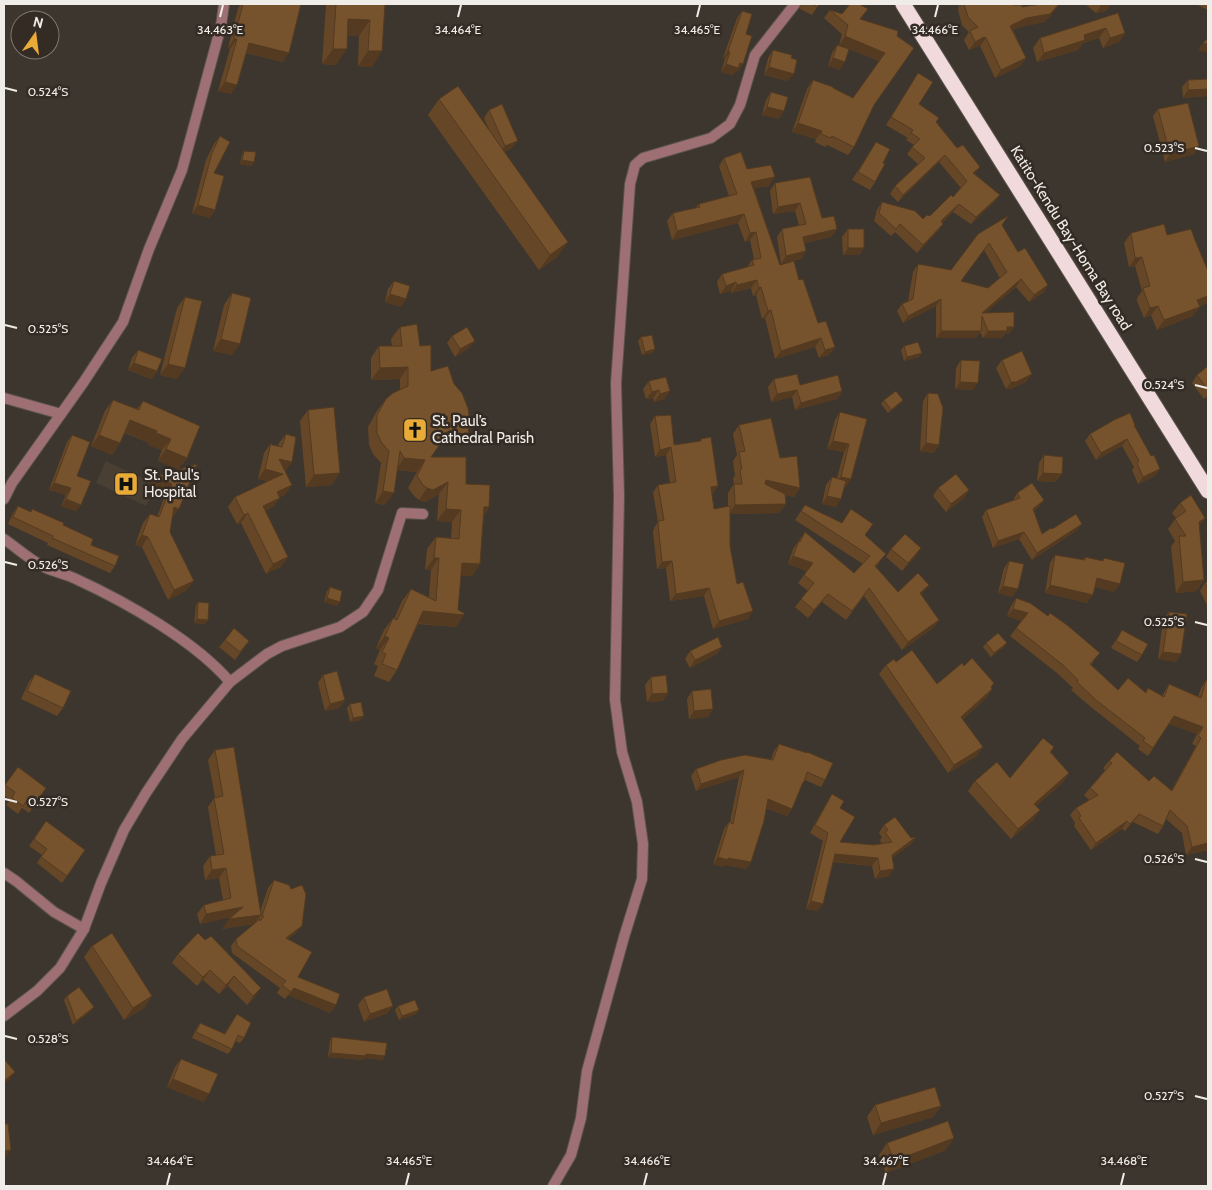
<svg xmlns="http://www.w3.org/2000/svg" width="1212" height="1190" font-family="Cabin,sans-serif">
	<style>
		.built { fill: #4a3f33 }
		.lines { fill: none; stroke-linecap: round; stroke-linejoin: round }
		.street-casing { stroke: #5a534c; stroke-width: 12 }
		.highway-casing { stroke: #5a534c; stroke-width: 17 }
		.street { stroke: #9e7074; stroke-width: 10 }
		.highway { stroke: #f1dadb; stroke-width: 15 }
		.wall { fill: #654727; fill-rule: evenodd }
		.shaded-wall { fill: #533a20 }
		.building { fill: #76532d; stroke: #533a20; fill-rule: evenodd }
		.ticks { fill: none; stroke: #f0ece7; stroke-width: 2 }
		.labels { text-anchor: middle; dominant-baseline: central; stroke-width: 5; stroke-linejoin: round; paint-order: stroke }
		.street-label { font-size: 15px; fill: #f0ece7; stroke: #332b24 }
		.poi-label { font-size: 15px; fill: #f0ece7; stroke: #332b24; text-anchor: start }
		.ticks-label { font-size: 12px; text-anchor: middle; fill: #f0ece7; stroke: #332b24; stroke-width: 5; stroke-linejoin: round; paint-order: stroke }
	</style>
	<rect width="100%" height="100%" fill="#3d362e"/>
	<polygon class="built" points="106,461 156,485 146,506 96,483"/>
	<g class="lines">
		<defs>
			<g id="street">
				<polyline points="4,398 61,414"/>
				<polyline points="4,499 12,483 83,383 123,322 149,249 182,170 221,26 224,4"/>
				<path d="M4 539C17 548 30 560 44 567 54 572 66 574 76 579 126 602 195 641 230 682"/>
				<polyline points="4,873 16,881 54,912 84,929 60,968 37,991 4,1016"/>
				<polyline points="84,929 101,883 124,830 146,793 182,739 230,682 267,654 282,646 340,627 363,612 378,590 402,513 423,514"/>
				<polyline points="553,1186 571,1155 581,1118 587,1071 624,937 642,879 643,844 637,802 622,752 615,700 619,496 616,383 630,184 635,165 643,158 711,138 730,124 740,105 755,55 795,4"/>
			</g>
			<polyline id="highway" points="903,4 1208,491"/>
		</defs>
		<use href="#street" class="street-casing"/>
		<use href="#highway" class="highway-casing"/>
		<use href="#street" class="street"/>
		<use href="#highway" class="highway"/>
	</g>
	<g class="wall">
		<polygon points="241,4 301,4 283,62 246,53 231,94 218,91 230,49 228,48 238,8"/>
		<polygon points="326,4 385,4 372,67 358,66 359,36 348,35 336,65 322,64"/>
		<polygon points="801,4 819,4 812,15 800,9"/>
		<polygon points="959,4 1013,4 1013,5 1022,7 1041,4 1060,4 1045,22 1020,27 1013,30 1026,58 1020,66 995,78 980,46 978,46 969,50 964,40 969,32 962,25 958,10"/>
		<polygon points="1085,4 1111,4 1106,11 1096,13"/>
		<polygon points="1196,4 1208,4 1208,10"/>
		<polygon points="830,10 898,31 874,105 854,147 848,155 827,145 825,147 815,142 816,139 792,132 807,89 813,80 833,88 853,98 879,61 839,45 842,34 824,18"/>
		<polygon points="742,11 746,34 743,64 738,71 736,71 733,75 721,72 725,59 723,58 737,18"/>
		<polygon points="1118,13 1125,33 1119,42 1103,48 1099,38 1083,43 1078,50 1037,62 1033,48 1040,38"/>
		<polygon points="837,45 840,70 828,66 832,53"/>
		<polygon points="773,50 791,58 788,81 764,75 768,58"/>
		<polygon points="918,73 919,104 936,122 975,174 1000,195 994,202 971,224 953,212 942,223 943,224 938,231 917,253 895,232 891,236 874,221 877,210 882,202 923,219 930,216 953,197 961,188 939,162 898,202 890,194 895,186 918,164 907,154 914,145 906,140 908,138 886,125"/>
		<polygon points="1208,79 1208,96 1183,98 1182,87 1188,80"/>
		<polygon points="771,92 779,119 762,115 766,100"/>
		<polygon points="439,99 490,132 484,118 489,110 512,148 504,152 568,242 557,257 539,270 428,115"/>
		<polygon points="1158,109 1194,154 1165,162 1153,116"/>
		<polygon points="220,136 214,173 210,218 192,213 206,160 214,144"/>
		<polygon points="876,142 883,163 875,182 870,190 852,180"/>
		<polygon points="244,151 254,162 251,166 240,164 242,155"/>
		<polygon points="724,158 747,169 769,186 754,188 780,265 799,280 818,323 835,347 829,355 819,358 815,347 775,359 765,318 762,319 756,295 753,296 751,288 731,293 731,291 720,294 717,282 722,274 747,267 752,260 754,259 750,240 745,242 738,223 672,240 667,221 673,213 695,208 699,204 729,196 719,166"/>
		<polygon points="775,183 837,229 831,237 804,243 806,251 801,259 781,264 777,237 782,229 799,225 795,211 773,214 770,191"/>
		<path d="M1002 225 1018 252 1048 285 1043 293 1029 302 1016 287 985 313 1014 327 1009 334H1005L1002 338H983L980 332 976 338H936V306L903 323 897 311 902 304 908 301 913 272 918 264 951 270ZM984 250 1000 278 988 288 961 281Z"/>
		<polygon points="848,229 864,248 859,255 843,255 842,237"/>
		<polygon points="1131,233 1167,235 1195,240 1208,271 1208,303 1199,306 1193,316 1157,330 1151,315 1144,318 1137,301 1137,298 1142,291 1135,266 1129,267 1124,243"/>
		<polygon points="394,281 401,307 385,302 388,289"/>
		<polygon points="232,293 232,355 213,351 224,305"/>
		<polygon points="185,297 177,379 160,375 177,308"/>
		<polygon points="400,327 420,346 431,371 460,446 440,444 431,457 466,484 489,507 484,515 480,564 472,576 461,575 456,627 418,624 397,670 389,682 374,676 378,666 374,664 380,650 376,648 384,630 393,618 394,619 402,601 411,589 429,597 431,570 425,570 427,549 436,537 451,539 452,522 437,521 439,494 425,502 419,500 415,497 408,488 417,472 397,470 385,505 375,503 381,463 373,454 369,445 368,427 377,411 386,399 400,390 400,379 371,380 371,358 379,346 392,346 391,339"/>
		<polygon points="452,336 469,348 455,357 447,343"/>
		<polygon points="641,337 653,353 642,355 638,341"/>
		<polygon points="904,346 922,353 919,357 904,361 901,350"/>
		<polygon points="138,350 157,371 152,379 128,370 132,358"/>
		<polygon points="961,360 973,390 955,389 956,368"/>
		<polygon points="1002,360 1026,382 1010,389 1006,389 996,368"/>
		<polygon points="1208,366 1208,396 1204,399 1192,383 1197,375"/>
		<polygon points="666,377 665,399 654,402 653,398 646,399 643,389 649,381"/>
		<polygon points="774,379 800,385 842,391 837,399 795,410 792,397 771,402 768,387"/>
		<polygon points="928,393 934,453 920,451 923,401"/>
		<polygon points="113,400 137,409 143,401 187,458 178,469 158,461 162,450 148,445 149,443 125,433 120,443 112,455 91,446 105,411"/>
		<polygon points="884,400 903,400 901,403 888,413 881,404"/>
		<polygon points="308,410 332,485 306,487 300,421"/>
		<polygon points="840,412 867,419 846,487 844,487 836,507 822,504 826,485 832,477 837,478 844,452 827,449 835,420"/>
		<polygon points="655,416 674,445 699,442 701,439 718,486 713,493 712,493 714,509 728,506 728,493 734,484 733,478 735,476 733,461 737,455 733,434 739,425 780,458 800,488 794,497 786,495 786,504 779,513 730,514 730,546 737,584 748,619 713,629 704,596 670,601 666,568 657,569 653,532 654,528 658,522 653,492 658,485 670,483 666,455 655,457 650,424"/>
		<polygon points="1134,426 1155,476 1138,484 1132,470 1134,467 1122,446 1096,460 1085,441 1090,434"/>
		<polygon points="286,434 292,462 285,471 285,495 279,497 273,507 265,511 288,557 281,567 266,574 241,523 237,524 228,507 235,497 268,481 258,479 264,453 271,443 272,445 278,446 279,443"/>
		<polygon points="72,435 81,505 76,511 61,506 66,495 49,490 67,442"/>
		<polygon points="1044,455 1056,482 1037,481 1039,463"/>
		<polygon points="197,464 172,518 170,532 187,590 168,600 142,547 135,545 143,523 150,514 157,517 166,493 147,487"/>
		<polygon points="938,488 969,490 964,498 946,512 933,496"/>
		<polygon points="1017,493 1044,500 1039,507 1034,511 1042,534 1052,529 1077,530 1032,560 1019,539 993,548 982,517 986,510 1013,501"/>
		<polygon points="1180,503 1205,518 1199,526 1197,591 1176,593 1171,547 1175,541 1168,529 1176,518 1172,513"/>
		<polygon points="805,505 842,523 851,509 880,562 876,567 898,592 929,585 921,595 939,620 933,628 902,650 864,596 846,620 822,602 808,618 795,607 808,591 798,583 807,571 788,564 793,549 805,532 854,573 863,564 795,520"/>
		<polygon points="18,506 30,512 32,509 63,525 91,545 115,566 110,573 47,545 48,543 8,524 13,513"/>
		<polygon points="891,549 916,556 902,571 886,557"/>
		<polygon points="1055,555 1083,560 1085,557 1102,561 1104,558 1114,592 1095,587 1087,603 1045,593 1050,563"/>
		<polygon points="1009,561 1012,597 998,593 1004,568"/>
		<polygon points="1208,581 1208,607 1200,591 1205,583"/>
		<polygon points="330,587 337,606 324,602 327,591"/>
		<polygon points="1016,598 1094,661 1091,665 1118,690 1145,693 1148,688 1162,696 1169,684 1198,697 1201,688 1206,680 1208,681 1208,850 1186,855 1182,833 1166,819 1163,826 1158,834 1133,822 1125,831 1122,829 1091,850 1074,826 1075,823 1070,815 1076,808 1089,800 1084,795 1090,788 1105,770 1103,768 1109,761 1149,781 1171,791 1196,746 1192,744 1197,734 1169,724 1148,756 1138,749 1140,746 1091,707 1071,690 1073,688 1057,673 1010,636 1022,621 1007,616 1011,606"/>
		<polygon points="198,602 208,620 205,624 194,623 196,606"/>
		<polygon points="1169,612 1181,654 1176,662 1158,659 1163,620"/>
		<polygon points="1122,630 1142,655 1137,662 1111,648"/>
		<polygon points="225,640 249,641 235,660 219,647"/>
		<polygon points="986,643 1004,647 991,657 983,647"/>
		<polygon points="722,647 717,654 690,668 685,659 690,651"/>
		<polygon points="886,665 937,684 964,666 991,688 992,689 986,698 963,719 977,756 948,773 879,674"/>
		<polygon points="35,674 63,708 57,716 21,699 29,682"/>
		<polygon points="323,675 345,700 339,708 325,711 318,683"/>
		<polygon points="651,677 668,693 663,701 647,702 645,685"/>
		<polygon points="692,691 713,709 708,717 689,719 687,699"/>
		<polygon points="350,704 361,720 350,722 347,708"/>
		<polygon points="779,744 825,780 821,787 805,780 800,788 792,809 787,816 766,808 751,862 746,869 724,865 723,867 713,864 724,829 729,822 730,822 739,777 696,791 691,776 696,769 771,760 774,751"/>
		<polygon points="1054,747 1051,752 1069,773 1062,783 1036,806 1040,810 1033,820 1011,839 968,791 975,781 1010,778"/>
		<polygon points="215,750 260,912 268,888 274,880 296,933 288,939 298,977 336,1005 330,1013 288,995 285,999 277,993 280,988 232,953 231,946 236,939 254,924 222,929 231,917 200,924 197,914 204,905 223,900 219,878 205,880 203,866 210,856 216,856 208,807 215,797 208,760"/>
		<polygon points="18,767 46,788 29,813 22,808 18,814 6,805 10,800 4,795 4,787"/>
		<polygon points="832,794 840,808 840,842 874,845 882,844 880,840 882,837 879,833 884,825 911,838 916,837 911,844 892,858 889,876 875,879 872,866 833,862 823,904 817,911 806,909 823,841 810,833 827,802"/>
		<polygon points="46,821 85,850 62,883 37,863 42,855 29,846"/>
		<polygon points="198,933 255,997 247,1005 228,986 219,994 203,980 197,986 172,963 178,954"/>
		<polygon points="92,946 152,996 144,1008 124,1020 84,957"/>
		<polygon points="67,996 94,1007 91,1011 73,1025 64,1000"/>
		<polygon points="364,997 388,1013 364,1022 358,1005"/>
		<polygon points="398,1006 419,1010 416,1014 399,1020 395,1010"/>
		<polygon points="237,1014 244,1038 240,1043 235,1041 232,1049 228,1054 192,1038 196,1029 200,1023 224,1034"/>
		<polygon points="332,1037 385,1056 382,1060 365,1058 363,1060 328,1057 330,1041"/>
		<polygon points="181,1059 204,1102 167,1087 175,1067"/>
		<polygon points="875,1105 941,1106 933,1117 873,1135 867,1117"/>
		<polygon points="887,1143 946,1150 886,1173 879,1155"/>
	</g>
	<g class="shaded-wall">
		<polygon points="1060,4 1045,22 1020,27 1004,34 1010,26"/>
		<polygon points="1102,4 1111,4 1106,11 1096,13"/>
		<polygon points="348,19 370,20 359,36 338,35"/>
		<polygon points="1106,28 1099,38 1083,43 1078,50 1037,62 1044,53 1084,35"/>
		<polygon points="1125,33 1119,42 1103,48 1110,38"/>
		<polygon points="845,36 885,53 879,61 839,45"/>
		<polygon points="984,37 986,38 980,46 978,46 969,50 975,42"/>
		<polygon points="234,39 237,39 230,49 228,48"/>
		<polygon points="249,43 289,53 283,62 243,52"/>
		<polygon points="1203,43 1208,44 1208,53 1198,50"/>
		<polygon points="333,49 347,49 336,65 322,64"/>
		<polygon points="368,51 382,51 372,67 358,66"/>
		<polygon points="728,51 730,52 725,59 723,58"/>
		<polygon points="833,58 845,62 840,70 828,66"/>
		<polygon points="1026,58 1020,66 995,78 1001,70"/>
		<polygon points="740,63 743,64 738,71 736,71 733,75 721,72 726,64"/>
		<polygon points="769,67 794,74 788,81 764,75"/>
		<polygon points="225,82 237,85 231,94 218,91"/>
		<polygon points="1208,89 1208,96 1183,98 1188,90"/>
		<polygon points="767,107 784,111 779,119 762,115"/>
		<polygon points="798,123 822,131 816,139 792,132"/>
		<polygon points="518,141 512,148 499,154 505,146"/>
		<polygon points="1199,146 1194,154 1165,162 1170,154"/>
		<polygon points="945,155 939,162 898,202 903,195"/>
		<polygon points="242,160 254,162 251,166 240,164"/>
		<polygon points="980,167 975,174 973,173"/>
		<polygon points="775,177 769,186 746,190 751,182"/>
		<polygon points="1000,195 994,202 971,224 976,217"/>
		<polygon points="800,203 795,211 773,214 778,207"/>
		<polygon points="959,204 953,212 936,229 941,221"/>
		<polygon points="198,205 215,210 210,218 192,213"/>
		<polygon points="744,214 738,223 672,240 677,231"/>
		<polygon points="943,224 938,231 917,253 923,245"/>
		<polygon points="837,229 831,237 798,244 803,237"/>
		<polygon points="756,232 750,240 745,242 750,233"/>
		<polygon points="568,242 557,257 539,270 550,255"/>
		<polygon points="848,248 864,248 859,255 843,255"/>
		<polygon points="806,251 801,259 781,264 786,256"/>
		<polygon points="1142,257 1135,266 1129,267 1135,258"/>
		<polygon points="1021,279 1016,287 977,320 982,313"/>
		<polygon points="757,280 751,288 731,293 737,285"/>
		<polygon points="736,282 731,291 720,294 726,286"/>
		<polygon points="1048,285 1043,293 1029,302 1034,295"/>
		<polygon points="761,287 756,295 753,296 759,288"/>
		<polygon points="390,294 406,299 401,307 385,302"/>
		<polygon points="1208,296 1208,303 1191,309 1197,300"/>
		<polygon points="941,299 936,306 903,323 908,316"/>
		<polygon points="1158,306 1151,315 1144,318 1150,308"/>
		<polygon points="1200,307 1193,316 1157,330 1164,320"/>
		<polygon points="771,310 765,318 762,319 768,311"/>
		<polygon points="1007,327 1014,327 1009,334 1005,334 1002,338 983,338 988,331"/>
		<polygon points="941,331 981,331 976,338 936,338"/>
		<polygon points="821,338 815,347 775,359 781,351"/>
		<polygon points="221,339 240,344 232,355 213,351"/>
		<polygon points="475,341 469,348 455,357 460,349"/>
		<polygon points="835,347 829,355 819,358 825,350"/>
		<polygon points="655,349 653,353 642,355 645,352"/>
		<polygon points="922,353 919,357 904,361 907,357"/>
		<polygon points="134,363 157,371 152,379 128,370"/>
		<polygon points="168,364 185,368 177,379 160,375"/>
		<polygon points="408,367 400,379 371,380 380,368"/>
		<polygon points="1032,374 1026,382 1010,389 1006,389 1011,382"/>
		<polygon points="960,382 978,383 973,390 955,389"/>
		<polygon points="659,390 653,398 646,399 652,392"/>
		<polygon points="797,390 792,397 771,402 777,394"/>
		<polygon points="670,391 665,399 654,402 660,394"/>
		<polygon points="842,391 837,399 795,410 801,403"/>
		<polygon points="903,400 901,403 888,413 891,410"/>
		<polygon points="130,420 157,431 149,443 122,431"/>
		<polygon points="446,432 468,434 460,446 440,444"/>
		<polygon points="156,433 171,439 162,450 148,445"/>
		<polygon points="99,435 120,443 112,455 91,446"/>
		<polygon points="1127,439 1122,446 1096,460 1101,453"/>
		<polygon points="833,441 849,444 844,452 827,449"/>
		<polygon points="926,443 939,445 934,453 920,451"/>
		<polygon points="671,447 666,455 655,457 660,450"/>
		<polygon points="166,449 187,458 178,469 158,461"/>
		<polygon points="404,458 425,460 417,472 396,470"/>
		<polygon points="279,459 292,462 285,471"/>
		<polygon points="265,469 283,474 276,483 258,479"/>
		<polygon points="1160,469 1155,476 1138,484 1143,477"/>
		<polygon points="340,473 332,485 306,487 314,475"/>
		<polygon points="1043,473 1062,474 1056,482 1037,481"/>
		<polygon points="154,477 172,484 166,493 147,487"/>
		<polygon points="841,477 851,479 846,487 835,485"/>
		<polygon points="766,480 800,488 794,497 760,489"/>
		<polygon points="448,482 439,494 425,502 419,500 427,488"/>
		<polygon points="54,483 71,488 66,495 49,490"/>
		<polygon points="292,485 285,495 270,502 277,492"/>
		<polygon points="718,486 713,493 706,494 711,487"/>
		<polygon points="969,490 964,498 946,512 951,504"/>
		<polygon points="383,491 394,493 385,505 375,503"/>
		<polygon points="827,496 841,499 836,507 822,504"/>
		<polygon points="280,498 273,507 256,516 263,506"/>
		<polygon points="66,499 81,505 76,511 61,506"/>
		<polygon points="1044,500 1039,507 1028,515 1033,509"/>
		<polygon points="786,504 779,513 729,514 735,505"/>
		<polygon points="174,507 179,509 172,518"/>
		<polygon points="484,507 489,507 480,519"/>
		<polygon points="446,509 461,510 452,522 437,521"/>
		<polygon points="248,513 241,523 237,524 244,515"/>
		<polygon points="1205,518 1198,528 1199,522"/>
		<polygon points="1082,524 1077,530 1032,560 1037,553"/>
		<polygon points="1024,532 1019,539 993,548 998,541"/>
		<polygon points="142,535 148,537 142,547 135,545"/>
		<polygon points="921,548 916,556 902,571 908,563"/>
		<polygon points="886,554 880,562 869,575 875,566"/>
		<polygon points="793,556 813,563 808,571 788,564"/>
		<polygon points="288,557 281,567 266,574 273,564"/>
		<polygon points="434,558 439,558 431,570 425,570"/>
		<polygon points="672,561 666,568 657,569 662,562"/>
		<polygon points="462,563 480,564 472,576 453,575"/>
		<polygon points="1097,578 1120,584 1114,592 1091,586"/>
		<polygon points="1204,580 1197,591 1176,593 1183,582"/>
		<polygon points="194,581 187,590 168,600 174,590"/>
		<polygon points="929,585 923,593 914,601 920,593"/>
		<polygon points="1050,585 1093,595 1087,603 1045,593"/>
		<polygon points="1003,586 1018,589 1012,597 998,593"/>
		<polygon points="709,588 704,596 670,601 676,594"/>
		<polygon points="828,594 822,602 808,618 814,610"/>
		<polygon points="327,598 340,602 337,606 324,602"/>
		<polygon points="1013,609 1028,613 1022,621 1007,616"/>
		<polygon points="423,611 464,615 456,627 415,623"/>
		<polygon points="753,611 748,619 713,629 719,621"/>
		<polygon points="197,619 208,620 205,624 194,623"/>
		<polygon points="939,620 933,628 902,650 908,642"/>
		<polygon points="385,636 389,638 380,650 376,648"/>
		<polygon points="1007,643 1004,647 991,657 994,653"/>
		<polygon points="722,647 717,654 690,668 695,660"/>
		<polygon points="1163,652 1181,654 1176,662 1158,659"/>
		<polygon points="992,689 986,698 955,726 961,717"/>
		<polygon points="668,693 663,701 647,702 652,694"/>
		<polygon points="345,700 339,708 325,711 330,704"/>
		<polygon points="713,709 708,717 689,719 694,711"/>
		<polygon points="364,716 361,720 350,722 353,718"/>
		<polygon points="1174,716 1203,727 1197,734 1168,724"/>
		<polygon points="983,747 977,756 948,773 954,765"/>
		<polygon points="744,770 739,777 696,791 701,784"/>
		<polygon points="1069,773 1062,783 1027,814 1034,804"/>
		<polygon points="768,799 792,809 787,816 763,806"/>
		<polygon points="1040,810 1033,820 1011,839 1018,829"/>
		<polygon points="1139,814 1133,822 1125,831 1130,824"/>
		<polygon points="1127,821 1122,829 1091,850 1096,843"/>
		<polygon points="916,837 911,844 886,863 892,855"/>
		<polygon points="1208,843 1208,850 1186,855 1192,847"/>
		<polygon points="835,854 878,858 872,866 830,861"/>
		<polygon points="718,857 728,858 751,862 746,869 724,865 723,867 713,864"/>
		<polygon points="226,868 219,878 205,880 212,870"/>
		<polygon points="894,869 889,876 875,879 880,871"/>
		<polygon points="811,901 823,904 817,911 806,909"/>
		<polygon points="243,907 236,916 200,924 206,914"/>
		<polygon points="261,915 254,924 222,929 229,919"/>
		<polygon points="302,926 296,933 280,945 286,938"/>
		<polygon points="210,970 203,980 197,986 203,977"/>
		<polygon points="234,976 228,986 219,994 226,985"/>
		<polygon points="261,988 255,997 247,1005 253,996"/>
		<polygon points="294,988 336,1005 330,1013 288,995"/>
		<polygon points="152,996 144,1008 124,1020 133,1008"/>
		<polygon points="393,1006 388,1013 364,1022 370,1014"/>
		<polygon points="94,1007 91,1011 73,1025 76,1021"/>
		<polygon points="419,1010 416,1014 399,1020 402,1016"/>
		<polygon points="331,1053 366,1054 385,1056 382,1060 365,1058 363,1060 328,1057"/>
		<polygon points="15,1072 9,1080 4,1084 4,1081"/>
		<polygon points="173,1079 209,1094 204,1102 167,1087"/>
		<polygon points="941,1106 933,1117 873,1135 881,1123"/>
		<polygon points="954,1138 946,1150 886,1173 894,1161"/>
		<polygon points="11,1150 5,1158 4,1158 4,1151"/>
	</g>
	<g class="building">
		<polygon points="243,4 301,4 289,53 249,43 237,85 225,82 237,39 234,39"/>
		<polygon points="336,4 385,4 382,51 368,51 370,20 348,19 347,49 333,49"/>
		<polygon points="813,4 819,4 818,7"/>
		<polygon points="850,4 859,4 868,9 860,19 898,31 897,36 914,48 874,105 854,147 832,136 831,138 821,134 822,131 798,123 813,80 833,87 833,88 853,98 885,53 845,36 848,25 830,10 842,14"/>
		<polygon points="964,4 1013,4 1013,5 1022,5 1022,7 1041,4 1059,4 1050,14 1026,18 1010,26 1026,58 1001,70 986,38 984,37 975,42 970,31 978,27 968,17"/>
		<polygon points="742,11 752,14 746,34 752,36 743,64 740,63 738,68 726,64 730,52 728,51"/>
		<polygon points="1118,13 1125,33 1110,38 1106,28 1084,35 1085,40 1044,53 1040,38"/>
		<polygon points="1208,38 1208,44 1203,43"/>
		<polygon points="837,45 849,49 845,62 833,58"/>
		<polygon points="773,50 792,55 791,58 797,60 794,74 769,67"/>
		<polygon points="918,73 933,82 919,104 939,118 936,122 957,148 963,145 980,167 973,173 1000,195 976,217 959,204 941,221 943,224 923,245 900,224 896,229 879,213 882,202 915,211 923,219 927,215 930,216 951,195 953,197 967,181 945,155 903,195 895,186 925,158 912,147 920,139 911,133 913,130 891,117"/>
		<polygon points="1208,79 1208,89 1188,90 1188,80"/>
		<polygon points="458,86 568,242 550,255 439,99"/>
		<polygon points="771,92 788,97 784,111 767,107"/>
		<polygon points="1188,103 1199,146 1170,154 1158,109"/>
		<polygon points="502,104 518,141 505,146 489,110"/>
		<polygon points="220,136 230,142 214,173 224,176 215,210 198,205 212,153"/>
		<polygon points="876,142 890,149 883,163 885,164 875,182 858,172"/>
		<polygon points="244,151 256,152 254,162 242,160"/>
		<polygon points="741,152 747,169 771,165 775,177 751,182 780,265 794,261 799,280 803,279 818,323 826,321 835,347 825,350 821,338 781,351 771,310 768,311 761,287 759,288 757,280 737,285 736,282 726,286 722,274 754,265 752,260 761,258 756,232 750,233 744,214 677,231 673,213 700,207 699,204 737,194 724,158"/>
		<polygon points="810,177 822,218 834,216 837,229 803,237 806,251 786,256 782,229 806,224 800,203 778,207 775,183"/>
		<path d="M1008 216 1002 225 1018 252 1025 248 1048 285 1034 295 1021 279 982 313 1014 312V327H1007V331H988L982 316 981 331H941V299L908 316 902 304 913 299 918 264 951 270 978 234ZM989 243 1007 272 988 288 961 281Z"/>
		<polygon points="1164,224 1167,235 1191,229 1195,240 1208,271 1208,296 1197,300 1200,307 1164,320 1158,306 1150,308 1144,292 1143,288 1150,286 1142,257 1135,258 1131,233"/>
		<rect x="848" y="229" width="16" height="19"/>
		<polygon points="394,281 410,286 406,299 390,294"/>
		<polygon points="232,293 251,298 240,344 221,339"/>
		<polygon points="185,297 202,301 185,368 168,364"/>
		<polygon points="417,324 420,346 431,345 431,371 448,366 454,384 462,393 468,408 470,421 468,434 446,432 443,440 431,457 466,457 466,484 490,485 489,507 484,507 480,564 462,563 458,610 464,613 464,615 423,611 397,670 382,664 386,654 382,652 389,638 385,636 393,618 397,620 411,589 436,601 439,558 434,558 436,537 459,539 461,510 446,509 448,482 433,490 427,488 423,485 417,476 425,460 404,458 400,451 394,493 383,491 389,451 381,442 377,433 377,415 386,399 393,393 408,386 408,367 380,368 379,346 402,346 400,327"/>
		<polygon points="467,327 475,341 460,349 452,336"/>
		<polygon points="652,335 655,349 645,352 641,337"/>
		<polygon points="918,342 922,353 907,357 904,346"/>
		<polygon points="138,350 162,359 157,371 134,363"/>
		<polygon points="1022,351 1032,374 1016,382 1011,382 1002,360"/>
		<polygon points="961,360 980,361 978,383 960,382"/>
		<polygon points="1208,366 1208,390 1197,375"/>
		<polygon points="797,374 800,385 838,375 842,391 801,403 797,390 777,394 774,379"/>
		<polygon points="666,377 670,391 660,394 659,390 652,392 649,381"/>
		<polygon points="896,391 903,400 891,410 884,400"/>
		<polygon points="928,393 938,394 943,408 939,445 926,443"/>
		<polygon points="113,400 139,410 143,401 200,426 187,458 166,449 171,439 156,433 157,431 130,420 120,443 99,435"/>
		<polygon points="334,407 340,473 314,475 308,410"/>
		<polygon points="840,412 867,419 851,479 841,477 849,444 833,441"/>
		<polygon points="1130,413 1135,425 1134,425 1151,456 1154,455 1160,469 1143,477 1137,463 1139,461 1127,439 1101,453 1090,434 1114,420"/>
		<polygon points="671,415 674,445 701,441 701,439 711,437 718,486 711,487 714,509 730,506 730,546 737,584 743,582 753,611 719,621 709,588 676,594 672,561 662,562 658,524 659,521 664,520 658,485 676,482 671,447 660,450 655,416"/>
		<polygon points="771,418 780,458 797,456 800,488 766,480 765,484 785,494 786,504 735,505 734,484 742,484 740,469 742,469 739,452 745,451 739,425"/>
		<polygon points="286,434 296,437 292,462 279,459 292,485 277,492 280,498 263,506 288,557 273,564 248,513 244,515 235,497 283,474 265,469 271,443 272,445 282,447"/>
		<polygon points="72,435 90,442 77,476 91,481 81,505 66,499 71,488 54,483"/>
		<polygon points="1044,455 1063,457 1062,474 1043,473"/>
		<polygon points="197,464 179,509 174,507 170,532 194,581 174,590 148,537 142,535 150,514 159,517 172,484 154,477"/>
		<polygon points="956,474 969,490 951,504 938,488"/>
		<polygon points="832,477 846,481 841,499 827,496"/>
		<polygon points="1032,483 1044,500 1033,509 1042,534 1051,528 1052,529 1076,514 1082,524 1037,553 1024,532 998,541 986,510 1020,498 1017,493"/>
		<polygon points="1191,495 1205,518 1199,522 1204,580 1183,582 1179,536 1186,536 1175,519 1186,511 1180,503"/>
		<polygon points="805,505 842,523 851,509 873,524 865,535 886,554 875,566 898,592 918,573 929,585 920,593 939,620 908,642 869,588 852,611 828,594 814,610 801,599 814,583 804,575 813,563 793,556 799,541 800,542 805,532 854,573 870,556 801,511"/>
		<polygon points="18,506 31,512 32,509 64,523 63,525 93,539 91,545 119,556 115,566 52,538 53,536 13,517"/>
		<polygon points="905,534 921,548 908,563 891,549"/>
		<polygon points="1055,555 1085,560 1085,557 1103,561 1104,558 1125,563 1120,584 1097,578 1093,595 1050,585"/>
		<polygon points="1009,561 1024,564 1018,589 1003,586"/>
		<polygon points="1208,581 1208,588 1205,583"/>
		<polygon points="330,587 342,591 340,602 327,598"/>
		<polygon points="1016,598 1030,603 1048,616 1050,613 1067,625 1100,653 1090,664 1118,690 1128,678 1146,693 1148,688 1164,697 1169,684 1201,698 1206,680 1208,681 1208,843 1192,847 1187,826 1170,810 1163,826 1139,814 1130,824 1127,821 1096,843 1079,818 1081,816 1076,808 1098,795 1090,788 1112,763 1109,761 1117,752 1149,781 1154,776 1172,791 1201,738 1198,736 1203,727 1174,716 1153,748 1143,741 1145,738 1096,700 1077,682 1078,680 1063,665 1016,628 1028,613 1013,609"/>
		<polygon points="198,602 209,603 208,620 197,619"/>
		<polygon points="1169,612 1187,614 1181,654 1163,652"/>
		<polygon points="234,628 249,641 240,652 225,640"/>
		<polygon points="1122,630 1148,644 1142,655 1116,641"/>
		<polygon points="998,633 1007,643 994,653 986,643"/>
		<polygon points="718,637 722,647 695,660 690,651"/>
		<polygon points="912,650 937,684 962,663 964,666 972,658 994,683 991,687 992,689 961,717 983,747 954,765 886,665 894,659 896,662"/>
		<polygon points="337,671 345,700 330,704 323,675"/>
		<polygon points="35,674 71,691 63,708 27,691"/>
		<polygon points="666,675 668,693 652,694 651,677"/>
		<polygon points="711,689 713,709 694,711 692,691"/>
		<polygon points="361,702 364,716 353,718 350,704"/>
		<polygon points="1043,738 1054,747 1050,752 1069,773 1034,804 1040,810 1018,829 975,781 997,762 1010,778"/>
		<polygon points="779,744 807,753 807,752 833,763 825,780 807,772 804,782 803,782 792,809 768,799 764,821 751,862 728,858 728,860 718,857 729,822 733,824 744,770 701,784 696,769 721,760 745,755 773,760"/>
		<polygon points="234,747 261,915 229,919 243,907 206,914 204,905 231,898 226,868 212,870 210,856 224,854 214,798 223,796 215,750"/>
		<polygon points="18,767 46,788 34,805 27,800 23,806 12,798 15,792 5,785"/>
		<polygon points="832,794 844,801 840,808 855,817 840,842 874,845 892,842 885,832 888,830 884,825 895,817 911,838 916,837 892,855 894,869 880,871 878,858 835,854 823,904 811,901 828,833 815,825"/>
		<polygon points="46,821 85,850 67,876 41,857 47,849 34,839"/>
		<polygon points="274,880 289,885 291,889 302,885 306,894 302,926 286,938 312,952 298,977 340,994 336,1005 294,988 291,992 282,985 286,981 237,946 236,939 260,919 260,921 264,916 262,916"/>
		<polygon points="112,933 152,996 133,1008 92,946"/>
		<polygon points="198,933 205,940 211,936 261,988 253,996 234,976 226,985 210,970 203,977 178,954"/>
		<polygon points="79,987 94,1007 76,1021 67,996"/>
		<polygon points="387,989 393,1006 370,1014 364,997"/>
		<polygon points="415,1000 419,1010 402,1016 398,1006"/>
		<polygon points="237,1014 251,1023 244,1038 238,1035 232,1049 196,1032 200,1023 225,1034"/>
		<polygon points="332,1037 387,1043 385,1056 366,1054 366,1056 331,1053"/>
		<polygon points="4,1059 15,1072 4,1081"/>
		<polygon points="181,1059 218,1074 209,1094 173,1079"/>
		<polygon points="935,1087 941,1106 881,1123 875,1105"/>
		<polygon points="948,1121 954,1138 894,1161 887,1143"/>
		<polygon points="4,1124 8,1124 11,1150 4,1151"/>
	</g>
	<path class="ticks" d="M220 17 223 5M458 17 461 5M697 17 700 5M935 17 938 5M5 88 17 91M1195 148 1207 151M5 325 17 328M1195 385 1207 388M5 562 17 565M1195 622 1207 625M5 799 17 802M1195 859 1207 862M5 1036 17 1039M1195 1096 1207 1099M167 1185 170 1173M406 1185 409 1173M644 1185 647 1173M883 1185 886 1173M1121 1185 1124 1173"/>
	<defs>
		<symbol id="church-square" viewBox="-11 -11 22 22"><rect x="-9" y="-9" width="18" height="18" rx="4" fill="#e8ab37" stroke="#332b24"/><path d="M-1.2-6h2.4v3.5h3.3v2.4h-3.3V6h-2.4V-.1h-3.3v-2.4h3.3Z" fill="#111"/></symbol>
		<symbol id="hospital-square" viewBox="-11 -11 22 22"><rect x="-9" y="-9" width="18" height="18" rx="4" fill="#e8ab37" stroke="#332b24"/><path d="M-5-5h3v3.5h4V-5h3V5h-3V1.5h-4V5h-3Z" fill="#111"/></symbol>
	</defs>
	<g fill-rule="evenodd">
		<use href="#church-square" x="401" y="416" width="28" height="28"/>
		<use href="#hospital-square" x="112" y="470" width="28" height="28"/>
	</g>
	<g class="labels">
		<g class="street-label">
			<text transform="translate(1071 238) rotate(58)">Katito-Kendu Bay-Homa Bay road</text>
		</g>
		<g class="poi-label">
			<text x="432" y="421">St. Paul’s<tspan x="432" dy="17">Cathedral Parish</tspan></text>
			<text x="144" y="475">St. Paul's<tspan x="144" dy="17">Hospital</tspan></text>
		</g>
	</g>
	<g class="ticks-label">
		<text x="220" y="34">34.463°E</text>
		<text x="458" y="34">34.464°E</text>
		<text x="697" y="34">34.465°E</text>
		<text x="935" y="34">34.466°E</text>
		<text x="48" y="96">0.524°S</text>
		<text x="1164" y="152">0.523°S</text>
		<text x="48" y="333">0.525°S</text>
		<text x="1164" y="389">0.524°S</text>
		<text x="48" y="569">0.526°S</text>
		<text x="1164" y="626">0.525°S</text>
		<text x="48" y="806">0.527°S</text>
		<text x="1164" y="863">0.526°S</text>
		<text x="48" y="1043">0.528°S</text>
		<text x="1164" y="1100">0.527°S</text>
		<text x="170" y="1165">34.464°E</text>
		<text x="409" y="1165">34.465°E</text>
		<text x="647" y="1165">34.466°E</text>
		<text x="886" y="1165">34.467°E</text>
		<text x="1124" y="1165">34.468°E</text>
	</g>
	<rect width="1212" height="1190" fill="none" stroke="#f0ece7" stroke-width="10"/>
	<g transform="translate(35 35) rotate(14)"><circle r="24" fill="#332b24" stroke="#7f7872"/>
	<path d="M0-4L9 19L0 12L-9 19Z" fill="#e8ab37"/>
	<text y="-8" font-size="14" font-weight="bold" text-anchor="middle" fill="#f0ece7">N</text>
	</g>
</svg>
